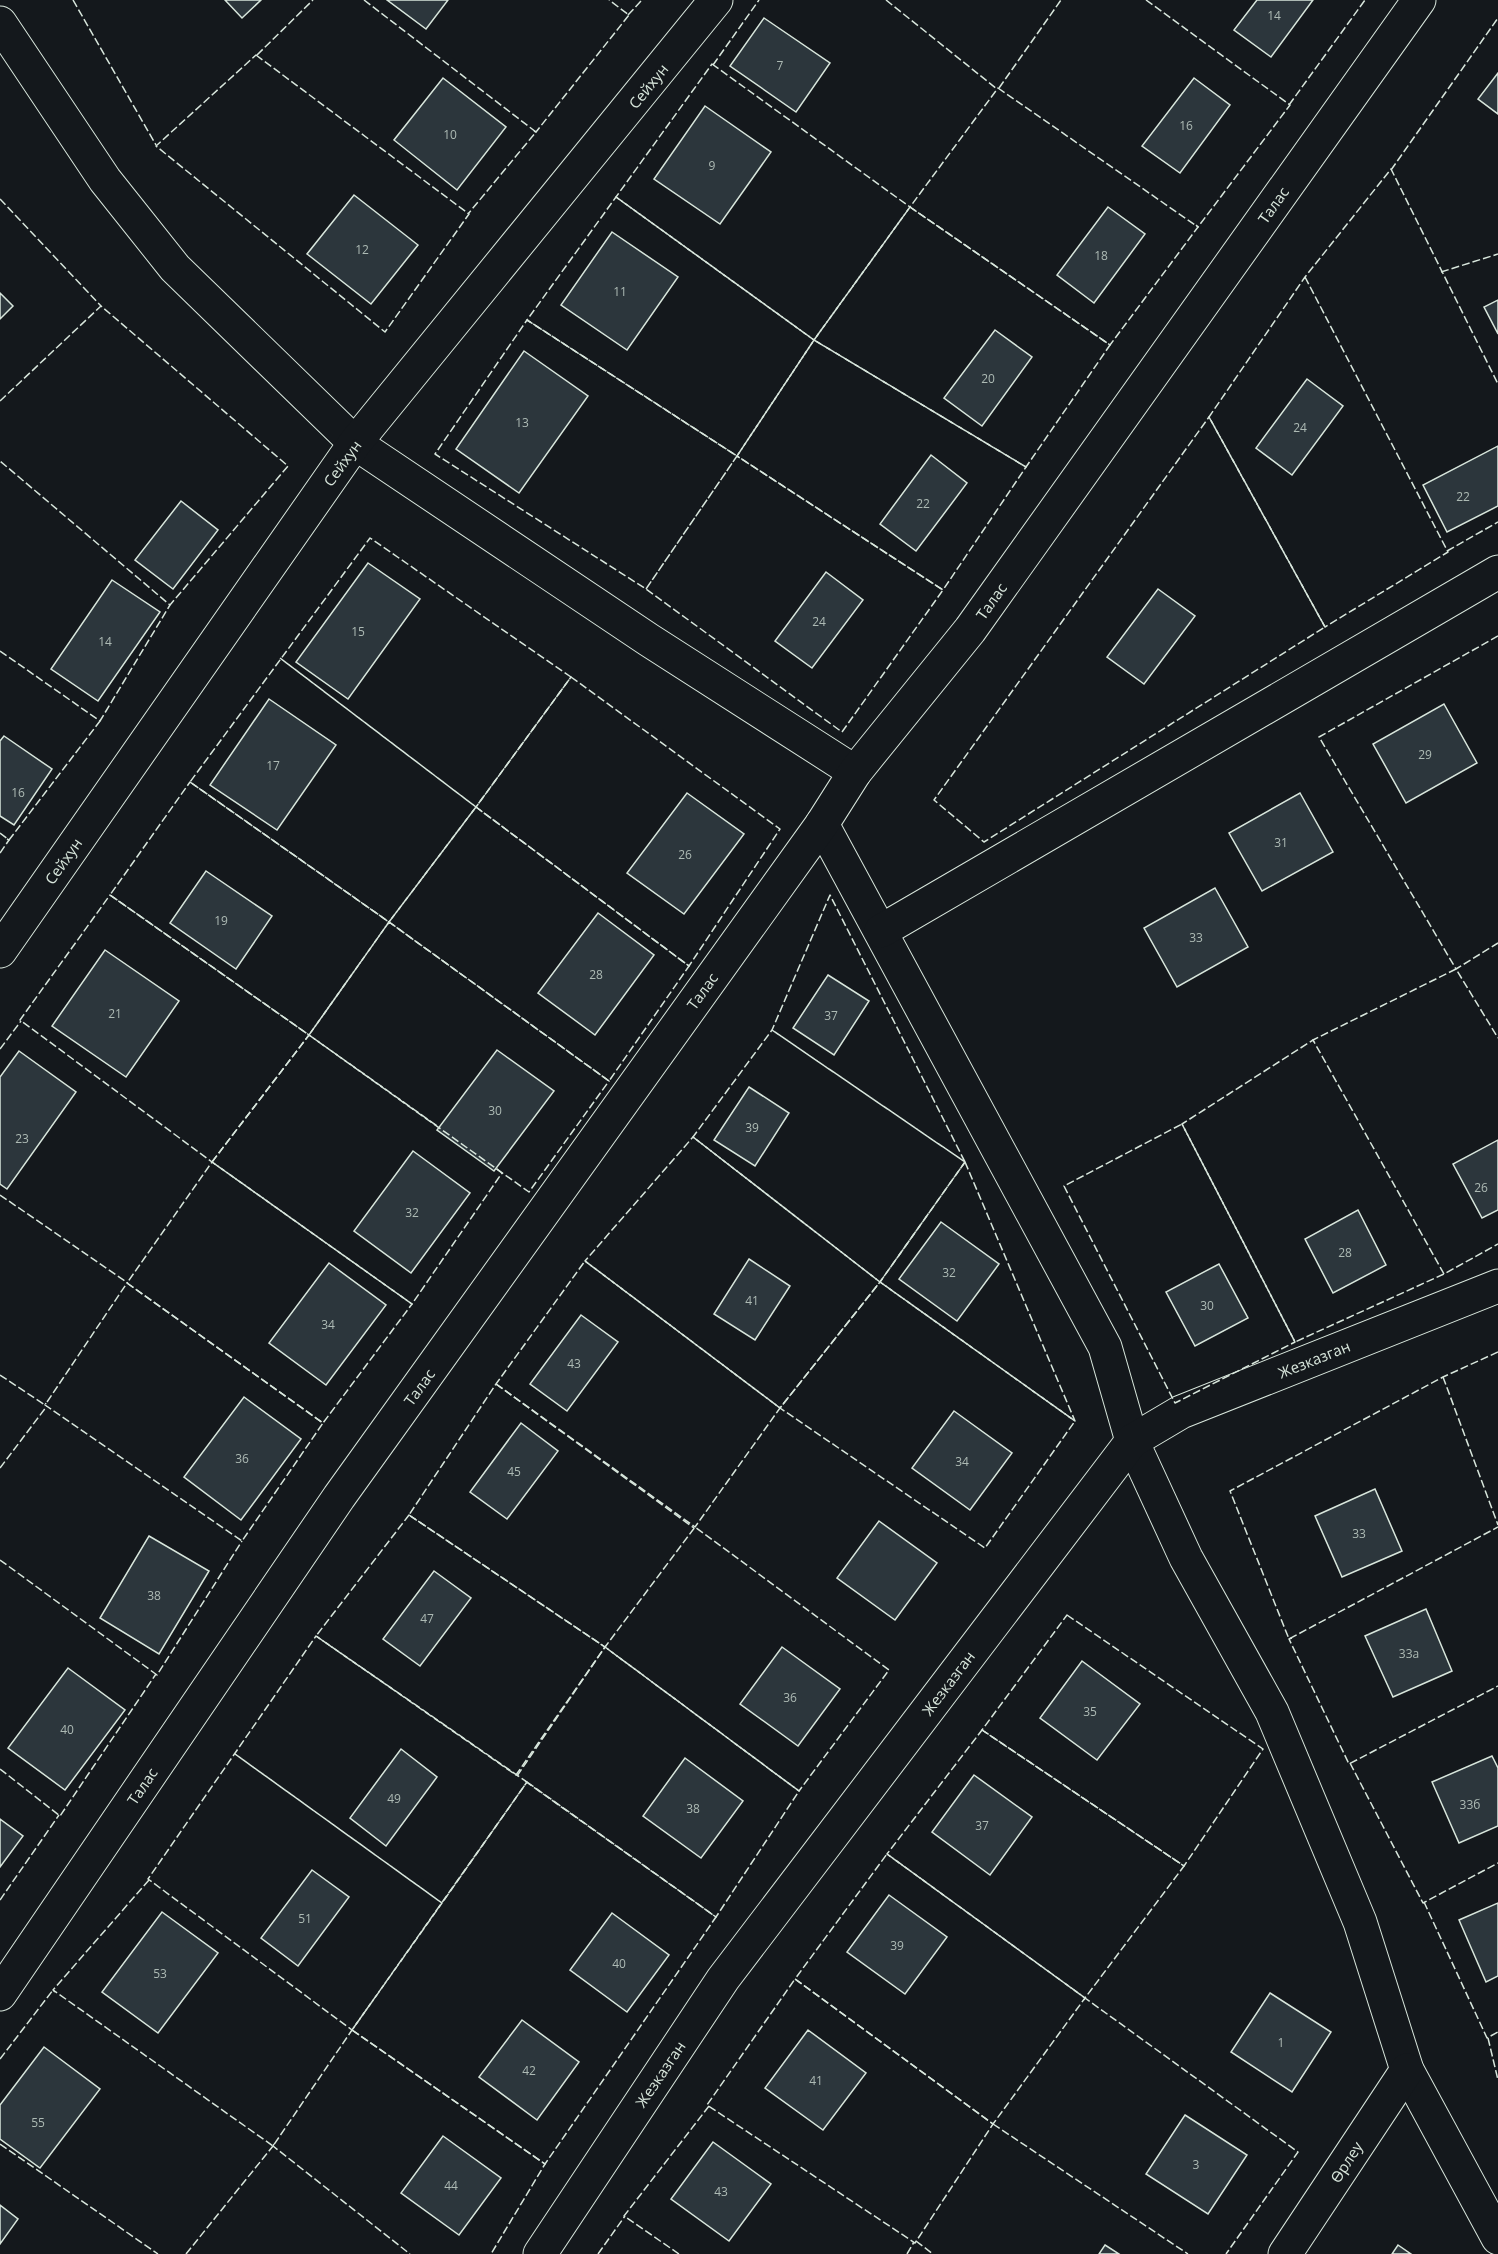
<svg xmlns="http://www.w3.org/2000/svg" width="1498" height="2254" font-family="'Open Sans',sans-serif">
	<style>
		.building { fill: #2c363c; stroke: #d8e6dc; stroke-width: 1.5 }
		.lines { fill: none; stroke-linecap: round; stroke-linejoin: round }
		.street-casing { stroke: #d8e6dc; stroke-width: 35 }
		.street { stroke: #14181c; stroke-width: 33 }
		.fence { stroke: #d8e6dc; stroke-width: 1.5; stroke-dasharray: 8 3; stroke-linecap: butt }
		.labels { text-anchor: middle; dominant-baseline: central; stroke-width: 4.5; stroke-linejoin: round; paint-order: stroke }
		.number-label { font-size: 12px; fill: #adbab4 }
		.street-label { font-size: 15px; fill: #d8e6dc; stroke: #14181c }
	</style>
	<rect width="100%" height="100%" fill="#14181c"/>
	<g class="building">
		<polygon points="225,0 261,0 242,18"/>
		<polygon points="387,0 448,0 426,29"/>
		<polygon points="1257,0 1313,0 1271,57 1234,30"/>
		<polygon points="764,18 830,63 796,112 730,66"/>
		<polygon points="1498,73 1498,114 1478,99"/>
		<polygon points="443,78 506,127 457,190 394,140"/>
		<polygon points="1194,78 1230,105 1180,173 1142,146"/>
		<polygon points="705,106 771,152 720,224 654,179"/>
		<polygon points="354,195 418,245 371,304 307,254"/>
		<polygon points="1108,207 1145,234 1094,303 1057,275"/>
		<polygon points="612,232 678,277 627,350 561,305"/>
		<polygon points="0,293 13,306 0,319"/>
		<polygon points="1498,300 1498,334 1484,307"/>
		<polygon points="995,330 1032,357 982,426 944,398"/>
		<polygon points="524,351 588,396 519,493 456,449"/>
		<polygon points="1307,379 1343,406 1292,475 1256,448"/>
		<polygon points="1498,446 1498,506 1447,532 1423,485"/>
		<polygon points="931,455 967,483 916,551 880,524"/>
		<polygon points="181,501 218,530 173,589 135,560"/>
		<polygon points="368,563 420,599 348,699 296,662"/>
		<polygon points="826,572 863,600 812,668 775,641"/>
		<polygon points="112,580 160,612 98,701 51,669"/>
		<polygon points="1158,589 1195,616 1144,684 1107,657"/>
		<polygon points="269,699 336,745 277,830 210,785"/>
		<polygon points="1444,704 1477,763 1406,803 1373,744"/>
		<polygon points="4,736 52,769 14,825 0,816 0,741"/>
		<polygon points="687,793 744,834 684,914 627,873"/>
		<polygon points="1300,793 1333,852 1262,891 1229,833"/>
		<polygon points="206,871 272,916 236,969 170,923"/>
		<polygon points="1215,888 1248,947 1177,987 1144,928"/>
		<polygon points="598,913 654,955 595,1035 538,993"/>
		<polygon points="105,950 179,1001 126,1077 52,1026"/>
		<polygon points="828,975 869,1001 834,1055 793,1028"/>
		<polygon points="497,1050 554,1091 494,1171 437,1130"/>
		<polygon points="19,1051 76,1092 7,1189 0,1184 0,1077"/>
		<polygon points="749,1087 789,1113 755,1166 714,1140"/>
		<polygon points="1498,1140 1498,1210 1482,1218 1453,1164"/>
		<polygon points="413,1151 470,1193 411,1273 354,1231"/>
		<polygon points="1358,1210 1386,1265 1333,1293 1305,1239"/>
		<polygon points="941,1222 999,1264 957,1321 899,1279"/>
		<polygon points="749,1259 790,1286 755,1340 714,1314"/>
		<polygon points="329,1263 386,1305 326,1385 269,1343"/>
		<polygon points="1219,1264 1248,1318 1195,1346 1166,1292"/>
		<polygon points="581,1315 618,1342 567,1411 530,1384"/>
		<polygon points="244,1397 301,1439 241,1520 184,1477"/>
		<polygon points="954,1411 1012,1453 970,1510 912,1468"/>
		<polygon points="521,1423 558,1451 507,1519 470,1492"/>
		<polygon points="1375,1489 1402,1551 1342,1577 1315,1516"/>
		<polygon points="879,1521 937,1563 895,1620 837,1578"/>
		<polygon points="149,1536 209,1571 159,1654 100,1618"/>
		<polygon points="434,1571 471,1598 420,1666 383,1639"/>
		<polygon points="1426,1609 1452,1671 1393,1697 1365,1636"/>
		<polygon points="782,1647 840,1689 798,1746 740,1704"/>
		<polygon points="1082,1661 1140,1704 1097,1760 1040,1718"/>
		<polygon points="68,1668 125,1710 65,1790 8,1748"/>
		<polygon points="401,1749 437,1777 386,1846 350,1818"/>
		<polygon points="1492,1756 1498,1768 1498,1826 1459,1843 1432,1782"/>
		<polygon points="685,1758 743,1801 701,1858 643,1816"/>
		<polygon points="974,1775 1032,1817 990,1875 932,1832"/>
		<polygon points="0,1819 23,1836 0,1867"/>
		<polygon points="312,1870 349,1897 298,1966 261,1938"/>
		<polygon points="889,1895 947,1937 905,1994 847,1952"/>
		<polygon points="1498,1903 1498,1976 1486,1982 1459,1920"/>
		<polygon points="162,1912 218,1953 158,2033 102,1992"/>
		<polygon points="612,1913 669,1955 627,2012 570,1970"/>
		<polygon points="1270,1993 1331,2032 1292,2092 1231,2052"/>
		<polygon points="522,2020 579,2062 537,2120 479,2077"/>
		<polygon points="808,2030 866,2073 823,2130 765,2088"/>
		<polygon points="44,2047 100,2089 40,2168 0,2139 0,2105"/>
		<polygon points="1185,2115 1247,2155 1208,2214 1146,2174"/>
		<polygon points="443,2136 501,2178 459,2235 401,2193"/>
		<polygon points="713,2142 771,2184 729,2241 671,2199"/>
		<polygon points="0,2205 18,2219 0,2244"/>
		<polygon points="1105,2245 1119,2254 1099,2254"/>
		<polygon points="1398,2245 1411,2254 1392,2254"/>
	</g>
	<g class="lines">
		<defs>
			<g id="street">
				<polyline points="0,23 105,180 175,268 355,443 649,640 855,772"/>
				<polyline points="822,824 1105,1347 1132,1441 1186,1558 1272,1712 1360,1922 1407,2070 1498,2238"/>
				<polyline points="881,931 1498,572"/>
				<polyline points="0,951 355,443 716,0"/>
				<polyline points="0,1994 339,1497 822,824 855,772 970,630 1419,0"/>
				<polyline points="540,2254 723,1979 1132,1441 1181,1412 1498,1286"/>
				<polyline points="1285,2254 1407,2070"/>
			</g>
		</defs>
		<use href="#street" class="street-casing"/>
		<use href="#street" class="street"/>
		<g class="fence">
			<polyline points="73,0 156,145"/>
			<polyline points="364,0 536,132 468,214"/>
			<polyline points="886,0 997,89"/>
			<polyline points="1146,0 1290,105 1198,227 1196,225"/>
			<polyline points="628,15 642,0"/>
			<polygon points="256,55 469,214 385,332 156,146"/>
			<polyline points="257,55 313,0"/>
			<polygon points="712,64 910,207 814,340 616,197"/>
			<polyline points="713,65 759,0"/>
			<polygon points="998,88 1198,227 1110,345 910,207"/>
			<polyline points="999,88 1061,0"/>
			<polyline points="1289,105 1365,0"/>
			<polyline points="534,131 536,132 629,15 609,0"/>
			<polyline points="1391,170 1498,18"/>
			<polygon points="616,197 814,340 737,456 527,320"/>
			<polyline points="0,199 101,306"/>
			<polygon points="910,207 1110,345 1026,467 814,340"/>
			<polyline points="1441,272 1498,254"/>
			<polyline points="1305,277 1448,552 1325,627 1209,417 1305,277 1391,169 1498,384"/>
			<polygon points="814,340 1026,467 943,590 737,456"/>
			<polyline points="0,401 101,306 288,466 170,605 0,461"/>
			<polygon points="1209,417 1325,627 984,842 934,800"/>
			<polyline points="1447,551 1498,522"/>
			<polyline points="646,589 737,456 527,320 435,454 646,589 842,732 943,590 737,456 646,589"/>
			<polyline points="1498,636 1319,737 1456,969 1498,943"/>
			<polyline points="0,651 100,721 170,605"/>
			<polyline points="280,658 476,807 571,677 370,538 190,782 389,922 476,807 280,658"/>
			<polygon points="571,677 780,829 689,966 476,807"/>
			<polygon points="190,782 389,922 309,1035 110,895"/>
			<polygon points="476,807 689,966 609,1081 389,922"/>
			<polyline points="0,833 9,840 100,721"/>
			<polyline points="0,853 9,840 7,839"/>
			<polygon points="389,922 609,1081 529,1192 309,1035"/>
			<polyline points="772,1030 965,1162 880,1282 693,1137 772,1030 830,895 965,1162 772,1030"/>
			<polyline points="1314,1042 1313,1040 1456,969 1498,1038"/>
			<polyline points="0,1049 21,1021"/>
			<polygon points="1182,1124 1295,1342 1175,1403 1064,1186"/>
			<polygon points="693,1137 880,1282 780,1408 585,1261"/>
			<polyline points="212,1162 309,1035 440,1128"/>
			<polyline points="212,1162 309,1035 110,895 20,1020 212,1162 412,1304 502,1173 494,1167"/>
			<polygon points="212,1162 412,1304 323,1423 127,1283"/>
			<polygon points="965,1162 1075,1421 880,1282"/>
			<polyline points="0,1195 128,1283"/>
			<polyline points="1444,1274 1313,1040 1182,1124 1295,1342 1444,1274 1498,1244"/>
			<polygon points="880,1282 1075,1421 985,1548 780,1408"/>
			<polygon points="127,1283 323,1423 242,1541 45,1405"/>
			<polyline points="1498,1352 1443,1377 1230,1491 1289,1639 1498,1527"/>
			<polyline points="0,1375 45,1405 46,1403"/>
			<polyline points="1443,1377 1498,1525"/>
			<polyline points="496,1384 694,1528"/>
			<polyline points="496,1384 695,1527 780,1408 585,1261 496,1384 409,1515 605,1647 606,1646"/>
			<polyline points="0,1468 47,1406"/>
			<polygon points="409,1515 605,1647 516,1775 316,1636"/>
			<polyline points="0,1560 157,1675 242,1541"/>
			<polygon points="1067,1615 1263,1749 1184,1866 982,1730"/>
			<polyline points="1292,1638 1289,1639 1349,1764 1498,1686"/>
			<polygon points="982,1730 1184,1866 1085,1998 887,1854"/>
			<polyline points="235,1754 442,1903 352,2030 148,1879 316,1636 527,1782 442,1903 235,1754"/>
			<polyline points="1350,1763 1423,1903 1498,1863"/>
			<polyline points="0,1769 60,1816 156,1674"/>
			<polyline points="517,1776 605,1647 695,1527 889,1670 799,1791 605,1647"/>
			<polyline points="525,1781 716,1917 799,1791 605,1647"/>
			<polygon points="527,1782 716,1917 545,2164 352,2030"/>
			<polygon points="887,1854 1085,1998 993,2124 795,1979"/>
			<polyline points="149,1880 53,1990 273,2146 352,2030"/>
			<polyline points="0,1900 59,1815"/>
			<polyline points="1424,1902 1487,2038 1498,2032"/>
			<polygon points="795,1979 993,2124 915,2243 707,2105"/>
			<polyline points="1084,2000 1085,1998 1298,2152 1226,2254"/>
			<polyline points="352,2030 545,2164 491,2254"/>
			<polyline points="1488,2038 1498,2080"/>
			<polyline points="0,2059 53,1990 55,1992"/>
			<polyline points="993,2124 1188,2254"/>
			<polyline points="0,2144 158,2254"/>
			<polyline points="274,2144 273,2146 410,2254"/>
			<polyline points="916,2241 933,2254"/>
			<polyline points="186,2254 273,2146"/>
			<polyline points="598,2254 625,2216"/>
			<polyline points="679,2254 624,2216 709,2106"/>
			<polyline points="907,2254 914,2242"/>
		</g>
	</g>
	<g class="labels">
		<g class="number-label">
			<text x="1274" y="15">14</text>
			<text x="780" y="65">7</text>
			<text x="1186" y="125">16</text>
			<text x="450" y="134">10</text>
			<text x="712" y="165">9</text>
			<text x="362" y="249">12</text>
			<text x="1101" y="255">18</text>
			<text x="620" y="291">11</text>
			<text x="988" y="378">20</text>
			<text x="522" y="422">13</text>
			<text x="1300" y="427">24</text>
			<text x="1463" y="496">22</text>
			<text x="923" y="503">22</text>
			<text x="819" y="621">24</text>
			<text x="358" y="631">15</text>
			<text x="105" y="641">14</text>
			<text x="1425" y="754">29</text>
			<text x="273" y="765">17</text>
			<text x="18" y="792">16</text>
			<text x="1281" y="842">31</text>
			<text x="685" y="854">26</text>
			<text x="221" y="920">19</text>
			<text x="1196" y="937">33</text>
			<text x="596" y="974">28</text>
			<text x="115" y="1013">21</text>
			<text x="831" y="1015">37</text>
			<text x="495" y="1110">30</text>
			<text x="752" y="1127">39</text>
			<text x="22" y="1138">23</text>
			<text x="1481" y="1187">26</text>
			<text x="412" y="1212">32</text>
			<text x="1345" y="1252">28</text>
			<text x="949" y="1272">32</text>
			<text x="752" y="1300">41</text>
			<text x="1207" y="1305">30</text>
			<text x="328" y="1324">34</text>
			<text x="574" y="1363">43</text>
			<text x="242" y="1458">36</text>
			<text x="962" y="1461">34</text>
			<text x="514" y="1471">45</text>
			<text x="1359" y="1533">33</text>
			<text x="154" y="1595">38</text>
			<text x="427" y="1618">47</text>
			<text x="1409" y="1653">33а</text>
			<text x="790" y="1697">36</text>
			<text x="1090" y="1711">35</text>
			<text x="67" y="1729">40</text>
			<text x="394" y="1798">49</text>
			<text x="1470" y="1804">33б</text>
			<text x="693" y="1808">38</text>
			<text x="982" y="1825">37</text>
			<text x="305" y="1918">51</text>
			<text x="897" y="1945">39</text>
			<text x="619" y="1963">40</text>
			<text x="160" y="1973">53</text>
			<text x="1281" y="2042">1</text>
			<text x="529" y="2070">42</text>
			<text x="816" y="2080">41</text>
			<text x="38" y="2122">55</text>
			<text x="1196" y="2164">3</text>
			<text x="451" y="2185">44</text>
			<text x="721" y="2191">43</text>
		</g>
		<g class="street-label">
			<text transform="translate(648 86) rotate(-51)">Сейхун</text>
			<text transform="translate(1273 205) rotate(-55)">Талас</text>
			<text transform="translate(342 463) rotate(-54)">Сейхун</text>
			<text transform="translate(991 601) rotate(-55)">Талас</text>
			<text transform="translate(63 861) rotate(-55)">Сейхун</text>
			<text transform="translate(702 991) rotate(-54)">Талас</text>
			<text transform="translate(1314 1359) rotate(-22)">Жезказган</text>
			<text transform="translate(419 1387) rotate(-54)">Талас</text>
			<text transform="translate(948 1683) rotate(-53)">Жезказган</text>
			<text transform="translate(142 1786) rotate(-56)">Талас</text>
			<text transform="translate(660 2074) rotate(-56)">Жезказган</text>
			<text transform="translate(1346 2162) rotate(-57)">Өрлеу</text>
		</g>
	</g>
</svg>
